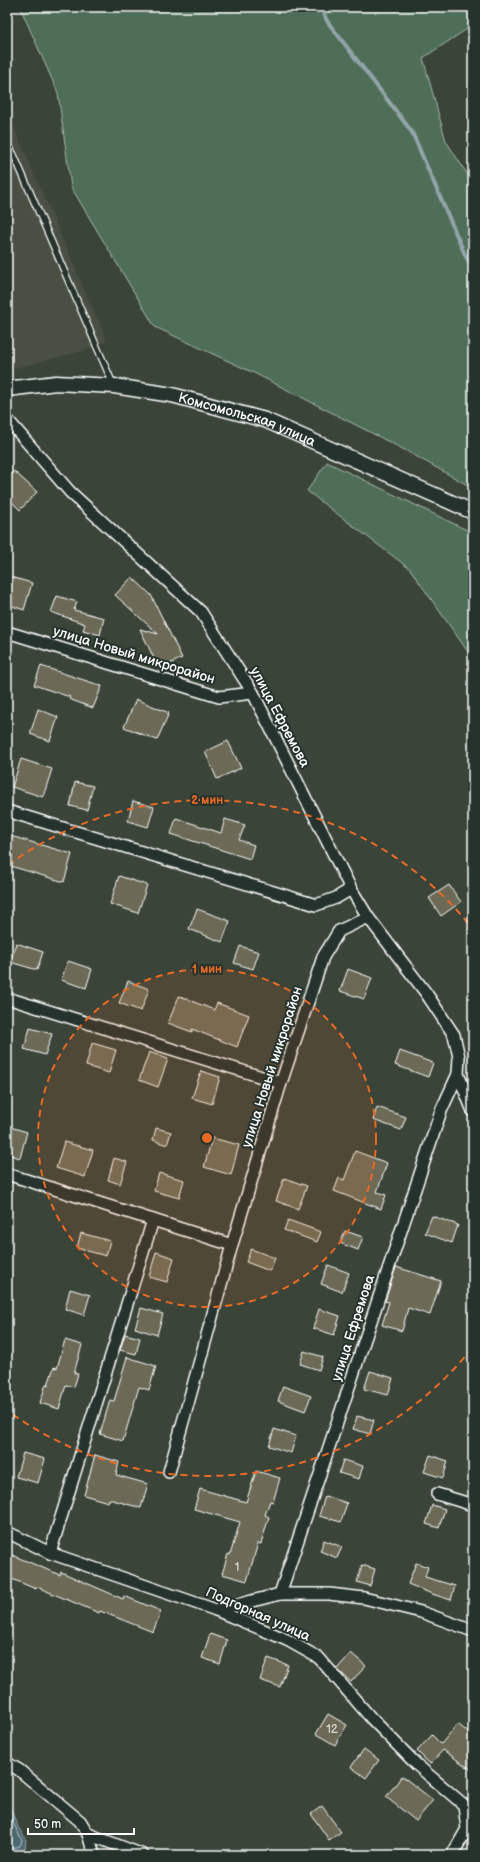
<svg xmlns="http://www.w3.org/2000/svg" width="480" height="1862" font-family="'Balsamiq Sans',sans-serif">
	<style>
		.built { fill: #4a5042 }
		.green { fill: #4f6e58; stroke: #a7b6ac }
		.water { fill: #4b6871; stroke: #93a4aa }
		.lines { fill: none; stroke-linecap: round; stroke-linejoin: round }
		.shore { stroke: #b7c3c6; stroke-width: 1 }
		.stream { stroke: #93a4aa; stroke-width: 4 }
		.building { fill: #6c6b56; stroke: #fff }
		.service-casing { stroke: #fff; stroke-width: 8 }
		.minor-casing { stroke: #fff; stroke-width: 14 }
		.tertiary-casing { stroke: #fff; stroke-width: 17 }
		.service { stroke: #26332d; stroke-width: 5.5 }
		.minor { stroke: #26332d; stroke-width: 11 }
		.tertiary { stroke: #26332d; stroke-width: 14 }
		.ring { fill: none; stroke: #ea6a24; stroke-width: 2; stroke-dasharray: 7 5 }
		.labels { text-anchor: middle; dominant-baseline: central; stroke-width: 4; stroke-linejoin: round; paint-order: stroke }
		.number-label { font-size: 12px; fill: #dadad5 }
		.street-label { font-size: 14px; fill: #fff; stroke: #26332d }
		.centre { fill: #ea6a24; stroke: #26332d; stroke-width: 2 }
		.ring-label { font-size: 12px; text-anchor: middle; font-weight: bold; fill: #ea6a24; stroke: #26332d; stroke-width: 4; stroke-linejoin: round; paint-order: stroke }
	</style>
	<rect width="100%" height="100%" fill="#3b4439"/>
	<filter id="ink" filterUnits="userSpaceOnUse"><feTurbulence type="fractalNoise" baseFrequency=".025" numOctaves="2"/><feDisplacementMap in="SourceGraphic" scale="8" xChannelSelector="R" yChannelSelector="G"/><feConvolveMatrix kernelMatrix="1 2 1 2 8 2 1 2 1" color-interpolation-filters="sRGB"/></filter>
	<g filter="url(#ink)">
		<polygon class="built" points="7,101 15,130 107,341 84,351 7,370"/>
		<g class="green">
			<polygon points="20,7 473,7 467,29 423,58 446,141 473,183 473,488 401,448 256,374 155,327 71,187 58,93"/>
			<polygon points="327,462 473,533 473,659 410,569 307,491"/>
		</g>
		<polygon class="water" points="7,1800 18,1827 26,1840 25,1850 7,1853"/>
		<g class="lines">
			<polyline class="shore" points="7,1810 22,1841 20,1846 7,1849"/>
			<polyline class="stream" points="321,7 327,21 412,132 466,257 473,268"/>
		</g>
		<g class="building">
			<polygon points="14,471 37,492 20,510 7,497 7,478"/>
			<polygon points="7,576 32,583 24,610 7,604"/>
			<polygon points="132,577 151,595 182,658 159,669 140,629 158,634 115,595"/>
			<polygon points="57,596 77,602 74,610 104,618 100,635 83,630 85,624 51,612"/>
			<polygon points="41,666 102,686 93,708 69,699 70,697 34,685"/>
			<polygon points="136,699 169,713 157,740 124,727"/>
			<polygon points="38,709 58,717 50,741 30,734"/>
			<polygon points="228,741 241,768 217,779 205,752"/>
			<polygon points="21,759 52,769 43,797 12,787"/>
			<polygon points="75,782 93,786 87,810 70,806"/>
			<polygon points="133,801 154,807 148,827 128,821"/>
			<polygon points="176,818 221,833 225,819 245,825 239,840 254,845 250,859 171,834"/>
			<polygon points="7,835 72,854 64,882 7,865"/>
			<polygon points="119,876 147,885 138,913 110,904"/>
			<polygon points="449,885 461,902 441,916 429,898"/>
			<polygon points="197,909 230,921 222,942 189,929"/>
			<polygon points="16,943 43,952 37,970 10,962"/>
			<polygon points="240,946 259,952 253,969 234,963"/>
			<polygon points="68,961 92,969 86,988 61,980"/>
			<polygon points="348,969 372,978 364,999 340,991"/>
			<polygon points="128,981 149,989 141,1011 119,1003"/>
			<polygon points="179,996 214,1010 217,1003 249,1015 237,1047 192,1029 192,1032 168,1023"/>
			<polygon points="30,1028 52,1034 45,1055 24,1049"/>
			<polygon points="92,1043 116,1050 109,1073 86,1066"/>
			<polygon points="400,1051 433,1063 428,1077 395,1065"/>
			<polygon points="149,1052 168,1059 158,1087 139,1080"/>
			<polygon points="201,1071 220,1077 212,1104 192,1098"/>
			<polygon points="377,1107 406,1117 401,1130 373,1120"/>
			<polygon points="7,1126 27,1132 20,1158 7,1154"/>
			<polygon points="156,1128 171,1132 167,1145 153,1140"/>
			<polygon points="212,1138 239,1145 231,1175 204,1167"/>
			<polygon points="64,1142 93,1150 85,1177 56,1168"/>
			<polygon points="355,1151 387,1163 377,1192 386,1195 381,1209 334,1191 339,1178 344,1180"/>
			<polygon points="114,1158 127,1162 120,1184 108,1180"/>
			<polygon points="159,1173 184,1180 179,1198 154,1191"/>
			<polygon points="284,1178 307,1186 298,1209 276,1201"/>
			<polygon points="432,1216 458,1225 452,1243 425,1233"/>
			<polygon points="288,1220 321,1232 317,1242 284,1230"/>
			<polygon points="345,1231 363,1237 358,1250 340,1243"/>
			<polygon points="81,1233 110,1241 106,1256 77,1248"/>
			<polygon points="251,1249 275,1258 270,1271 246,1262"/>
			<polygon points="156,1252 174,1258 167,1282 149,1277"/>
			<polygon points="328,1265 349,1273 342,1292 321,1284"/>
			<polygon points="396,1267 441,1281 430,1315 408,1308 402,1331 382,1325 389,1302 385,1301"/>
			<polygon points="70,1289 90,1295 84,1315 65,1309"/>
			<polygon points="141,1308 163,1314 157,1335 135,1328"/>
			<polygon points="319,1309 340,1316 334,1335 313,1328"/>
			<polygon points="125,1334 140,1338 136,1354 120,1350"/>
			<polygon points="65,1340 82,1345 74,1373 78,1374 74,1387 66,1385 59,1409 40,1403 46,1384 48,1385 54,1367 57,1368"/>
			<polygon points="304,1351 323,1357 319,1370 300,1364"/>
			<polygon points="127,1357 156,1366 149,1390 139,1387 123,1441 100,1434 110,1400 114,1401"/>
			<polygon points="370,1371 393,1378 388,1395 364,1389"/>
			<polygon points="283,1386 311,1396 305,1411 278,1401"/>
			<polygon points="357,1416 374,1420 370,1434 353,1429"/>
			<polygon points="274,1429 296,1436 291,1453 269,1446"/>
			<polygon points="23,1453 45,1459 38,1483 16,1477"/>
			<polygon points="95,1455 119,1462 116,1475 148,1484 141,1508 109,1499 108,1502 84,1495"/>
			<polygon points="430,1455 448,1461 443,1478 424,1472"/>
			<polygon points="343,1460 363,1466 359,1479 339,1473"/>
			<polygon points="256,1471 280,1478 273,1502 270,1501 265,1515 269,1517 261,1544 258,1543 247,1581 222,1574 228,1554 230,1555 240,1522 194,1509 200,1489 246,1502"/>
			<polygon points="325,1496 347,1503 341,1522 319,1516"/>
			<polygon points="432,1505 445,1509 439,1528 426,1524"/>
			<polygon points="324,1540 342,1547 337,1558 320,1551"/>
			<polygon points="7,1553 60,1575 61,1572 123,1599 124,1596 161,1611 153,1632 100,1611 99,1613 37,1587 36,1589 7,1577"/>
			<polygon points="416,1563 428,1567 425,1577 455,1586 451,1600 432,1594 408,1584"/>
			<polygon points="362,1565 375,1569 370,1586 357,1582"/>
			<polygon points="210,1634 227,1640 220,1664 202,1658"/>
			<polygon points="351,1653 366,1666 351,1682 337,1669"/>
			<polygon points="268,1658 288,1665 280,1687 260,1680"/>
			<polygon points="328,1714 347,1725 335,1745 316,1734"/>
			<polygon points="458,1724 473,1737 473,1771 443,1750 430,1764 417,1751 432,1735 441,1744"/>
			<polygon points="364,1749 379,1760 366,1778 351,1767"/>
			<polygon points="402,1776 433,1800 416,1821 386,1797"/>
			<polygon points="322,1806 341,1832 329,1840 311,1814"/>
		</g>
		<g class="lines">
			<defs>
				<polyline id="service" points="7,143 14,155 113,384"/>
				<g id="minor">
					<polyline points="7,419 70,492 201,612 253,693 351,889 368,917 426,993 454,1035 459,1057 458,1074 473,1111"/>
					<polyline points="7,632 219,697 253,693"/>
					<polyline points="7,811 316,905 336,898 351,889"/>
					<polyline points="7,998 281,1083"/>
					<polyline points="7,1174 232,1245"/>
					<polyline points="169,1472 232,1245 281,1083 323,957 339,931 368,917"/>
					<polyline points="437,1494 473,1505"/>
					<polyline points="7,1532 50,1553 216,1610 287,1640 319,1658 371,1718 417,1765 464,1805 467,1829 452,1855"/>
					<polyline points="50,1553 153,1220"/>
					<polyline points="280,1594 441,1111 458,1074"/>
					<polyline points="216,1610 280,1594 329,1594 364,1598 421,1612 473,1631"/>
					<polyline points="7,1763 19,1770 80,1821 88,1834 94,1855"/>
					<polyline points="88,1834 143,1855"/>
				</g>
				<g id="tertiary">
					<path id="s1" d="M7 389 56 383 114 386 172 395 265 420 473 512"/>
				</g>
			</defs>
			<use href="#service" class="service-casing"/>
			<use href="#minor" class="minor-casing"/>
			<use href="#tertiary" class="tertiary-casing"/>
			<use href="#service" class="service"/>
			<use href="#minor" class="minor"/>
			<use href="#tertiary" class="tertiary"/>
		</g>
	</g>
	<circle cx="207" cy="1138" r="169" fill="#ea6a24" fill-opacity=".12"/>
	<g class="ring">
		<circle cx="207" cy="1138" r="169"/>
		<path d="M472 1348A338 338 0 0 1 8 1411M8 865A338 338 0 0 1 472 928"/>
	</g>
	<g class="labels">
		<g class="number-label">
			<text x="237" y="1567">1</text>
			<text x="332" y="1729">12</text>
		</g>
		<g class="street-label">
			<text stroke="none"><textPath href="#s1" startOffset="245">Комсомольская улица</textPath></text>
			<text transform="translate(134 655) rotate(17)">улица Новый микрорайон</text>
			<text transform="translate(280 717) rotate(62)">улица Ефремова</text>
			<text transform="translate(272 1067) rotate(-72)">улица Новый микрорайон</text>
			<text transform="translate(353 1328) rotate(-72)">улица Ефремова</text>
			<text transform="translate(258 1614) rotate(24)">Подгорная улица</text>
		</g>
	</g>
	<circle cx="207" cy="1138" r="6" class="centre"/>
	<g class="ring-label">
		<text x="207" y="804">2 мин</text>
		<text x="207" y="973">1 мин</text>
	</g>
	<rect width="480" height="1862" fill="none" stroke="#26332d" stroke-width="24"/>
	<rect x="12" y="12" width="456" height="1838" fill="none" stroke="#fff" stroke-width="1.5" filter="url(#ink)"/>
	<path d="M28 1828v6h106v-6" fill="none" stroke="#ffffff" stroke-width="2"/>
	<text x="34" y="1828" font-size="12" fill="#ffffff" stroke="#26332d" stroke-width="3" paint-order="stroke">50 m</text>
</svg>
